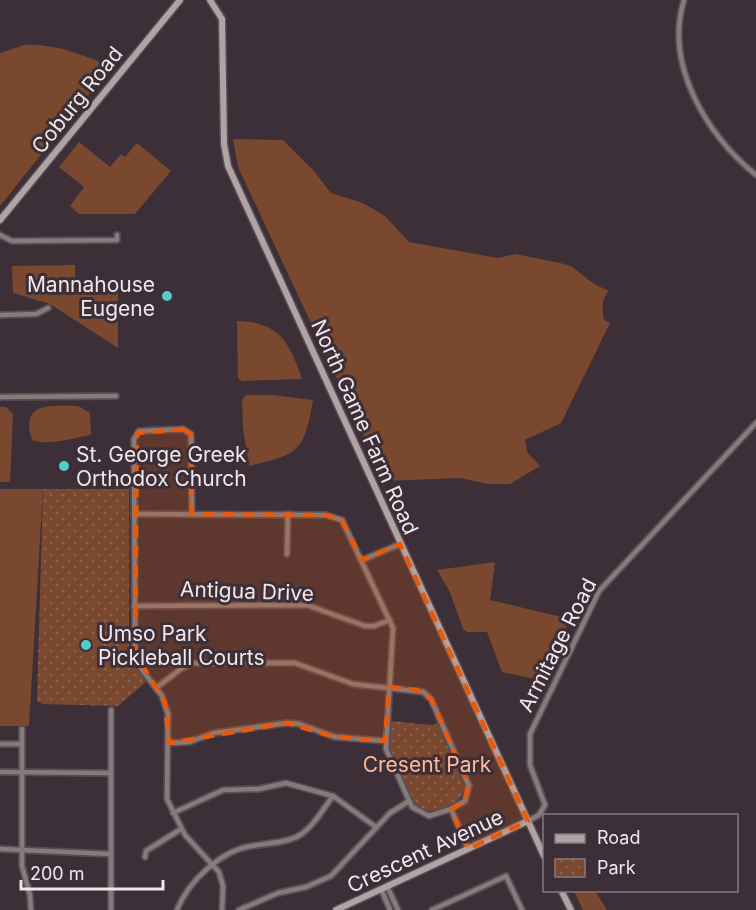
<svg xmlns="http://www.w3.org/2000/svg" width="756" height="910" font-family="Inter,sans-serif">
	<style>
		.grass { fill: #79482f }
		.park { fill: url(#park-dots) }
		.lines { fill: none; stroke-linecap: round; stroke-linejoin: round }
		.street-casing { stroke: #5a4c54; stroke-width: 8 }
		.secondary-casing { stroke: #5a4c54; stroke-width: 9 }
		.street { stroke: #847b7b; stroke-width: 4.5 }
		.secondary { stroke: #b0a3a3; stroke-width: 6 }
		.marked { fill: #e8590c; fill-opacity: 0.2; stroke: #e8590c; stroke-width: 4.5; stroke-dasharray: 12 8; stroke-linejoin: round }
		.poi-dot { fill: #52cdcb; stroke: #3d2f37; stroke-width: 2 }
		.labels { text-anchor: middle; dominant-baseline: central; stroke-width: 6; stroke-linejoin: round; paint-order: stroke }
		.street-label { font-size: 21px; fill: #f0e7ec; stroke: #3d2f37 }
		.poi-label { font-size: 21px; fill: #f0e7ec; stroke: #3d2f37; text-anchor: start }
		.park-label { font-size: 21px; fill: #feba98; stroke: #3d2f37 }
	</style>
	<defs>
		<pattern id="park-dots" width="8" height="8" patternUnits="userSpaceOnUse" patternTransform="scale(1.5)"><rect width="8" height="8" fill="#79482f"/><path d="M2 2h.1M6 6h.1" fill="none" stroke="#8c624d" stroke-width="1.8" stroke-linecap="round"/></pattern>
	</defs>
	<rect width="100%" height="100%" fill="#3d2f37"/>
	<g class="grass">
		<path d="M24 45C54 43 84 55 111 67L0 206V53Z"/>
		<path d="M233 139 283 140 313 170 331 193 363 203 385 216 409 242 498 258 515 254 560 263 571 266 594 284 609 291C601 299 602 309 604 320L610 323 561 423 525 440 527 452 540 466 510 484H488L460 478 385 481 238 167Z"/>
		<polygon points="79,142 110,167 121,154 125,157 137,143 171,171 135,214 79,214 70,206 84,187 59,167"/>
		<polygon points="75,265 75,286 118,286 118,348 50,304 13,293 12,266"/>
		<path d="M237 321C279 322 289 341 302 379L242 381 238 378Z"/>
		<path d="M246 395H273L313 400C304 451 300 454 249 466L243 428 242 400Z"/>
		<path d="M78 406 90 413 91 435C72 438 50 446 32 440 20 401 50 406 78 406Z"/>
		<polygon points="0,407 6,407 13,414 10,482 0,482"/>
		<polygon points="0,489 43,489 29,726 0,726"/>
		<polygon points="495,562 490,600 570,619 540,680 502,672 487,632 467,632 463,629 450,592 437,570"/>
		<polygon points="574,891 595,891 607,910 583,910"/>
	</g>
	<g class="park">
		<polygon points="43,489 129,489 129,650 132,662 146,682 118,706 43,704 37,701"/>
		<path d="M390 721 433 725 439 722 465 783C467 804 432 821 416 805 409 798 390 755 389 745 388 737 390 729 390 721Z"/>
	</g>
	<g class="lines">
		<defs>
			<g id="street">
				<path d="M684 0C664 65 707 135 756 175"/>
				<polyline points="0,235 12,241 117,240 117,235"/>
				<polyline points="0,315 36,314 48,308"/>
				<polyline points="0,397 116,396"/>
				<polyline points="134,514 326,515 342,520 393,628 386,749 412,807 429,816 451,809 468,849"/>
				<polyline points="192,514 191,434 183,429 139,431 134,439 135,653 142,670 162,696 168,714 167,799 185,835 219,872 223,886 222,910"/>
				<polyline points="287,554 288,514"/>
				<polyline points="362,560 400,544"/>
				<polyline points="134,606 307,605 365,626 374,626 390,620"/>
				<polyline points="156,688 182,668 193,663 295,663 353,684 423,692 431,699 469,786 465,801 451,809"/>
				<polyline points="22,729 22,866 30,895 31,910"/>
				<polyline points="169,743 189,742 214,733 287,723 299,724 335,737 385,741"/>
				<polyline points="0,744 22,744"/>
				<polyline points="0,772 111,773"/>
				<polyline points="173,813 223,790 259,789 286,783 333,796 376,827"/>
				<polyline points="528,821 539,815 545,805 530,765 530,734 599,591 756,423"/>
				<polyline points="0,849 110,854"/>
				<polyline points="145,857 146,851 181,829"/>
				<polyline points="387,886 398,910"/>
				<polyline points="381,889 390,910"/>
				<polyline points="111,910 111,710"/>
				<path d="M177 910C188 882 220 851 251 846 267 843 287 843 300 835 314 826 323 809 333 796"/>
				<polyline points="239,910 278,893 306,887 331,876 390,813 409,801"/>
				<polyline points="432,910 506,876 522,910"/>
			</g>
			<g id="secondary">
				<polyline points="210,0 222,19 224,144 228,166 544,856"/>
				<polyline points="0,220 180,0"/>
				<polyline points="561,890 571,910"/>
				<polyline points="336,910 528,821"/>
			</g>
		</defs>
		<use href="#street" class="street-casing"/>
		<use href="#secondary" class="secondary-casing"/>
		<use href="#street" class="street"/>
		<use href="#secondary" class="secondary"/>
	</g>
	<path class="marked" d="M183 429 191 434 192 514 326 515 342 520 362 560 400 544 528 821 468 849 451 809 465 801 468 784 431 699 417 690 389 687 385 741 335 737 287 723 169 743 165 703 135 653 137 433Z"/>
	<g class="poi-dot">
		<circle cx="167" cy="296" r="6"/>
		<circle cx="64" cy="466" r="6"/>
		<circle cx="86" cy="645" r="6"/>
	</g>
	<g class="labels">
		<g class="street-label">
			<text transform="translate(77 100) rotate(-51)">Coburg Road</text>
			<text transform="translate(365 427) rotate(66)">North Game Farm Road</text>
			<text transform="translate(247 591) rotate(2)">Antigua Drive</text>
			<text transform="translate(557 645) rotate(-63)">Armitage Road</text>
			<text transform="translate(425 851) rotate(-25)">Crescent Avenue</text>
		</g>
		<g class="poi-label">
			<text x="155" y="284" text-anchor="end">Mannahouse<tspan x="155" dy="24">Eugene</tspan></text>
			<text x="76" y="454">St. George Greek<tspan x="76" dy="24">Orthodox Church</tspan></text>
			<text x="98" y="633">Umso Park<tspan x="98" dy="24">Pickleball Courts</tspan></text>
		</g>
		<g class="park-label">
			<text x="427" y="764">Cresent Park</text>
		</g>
	</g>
	<rect x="543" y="814" width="195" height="78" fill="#3d2f37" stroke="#85797f" stroke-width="1.5"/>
	<rect x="555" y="834" width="30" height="9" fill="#b0a3a3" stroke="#85797f" stroke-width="1.5"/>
	<text x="597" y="844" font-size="18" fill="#f0e7ec">Road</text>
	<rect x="555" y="859" width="30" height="18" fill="url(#park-dots)" stroke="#85797f" stroke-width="1.5"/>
	<text x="597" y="874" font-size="18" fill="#f0e7ec">Park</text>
	<path d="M21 880v9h142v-9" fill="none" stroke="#f0e7ec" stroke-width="3"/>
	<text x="30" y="880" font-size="18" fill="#f0e7ec" stroke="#3d2f37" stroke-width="4.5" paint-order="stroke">200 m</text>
</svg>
